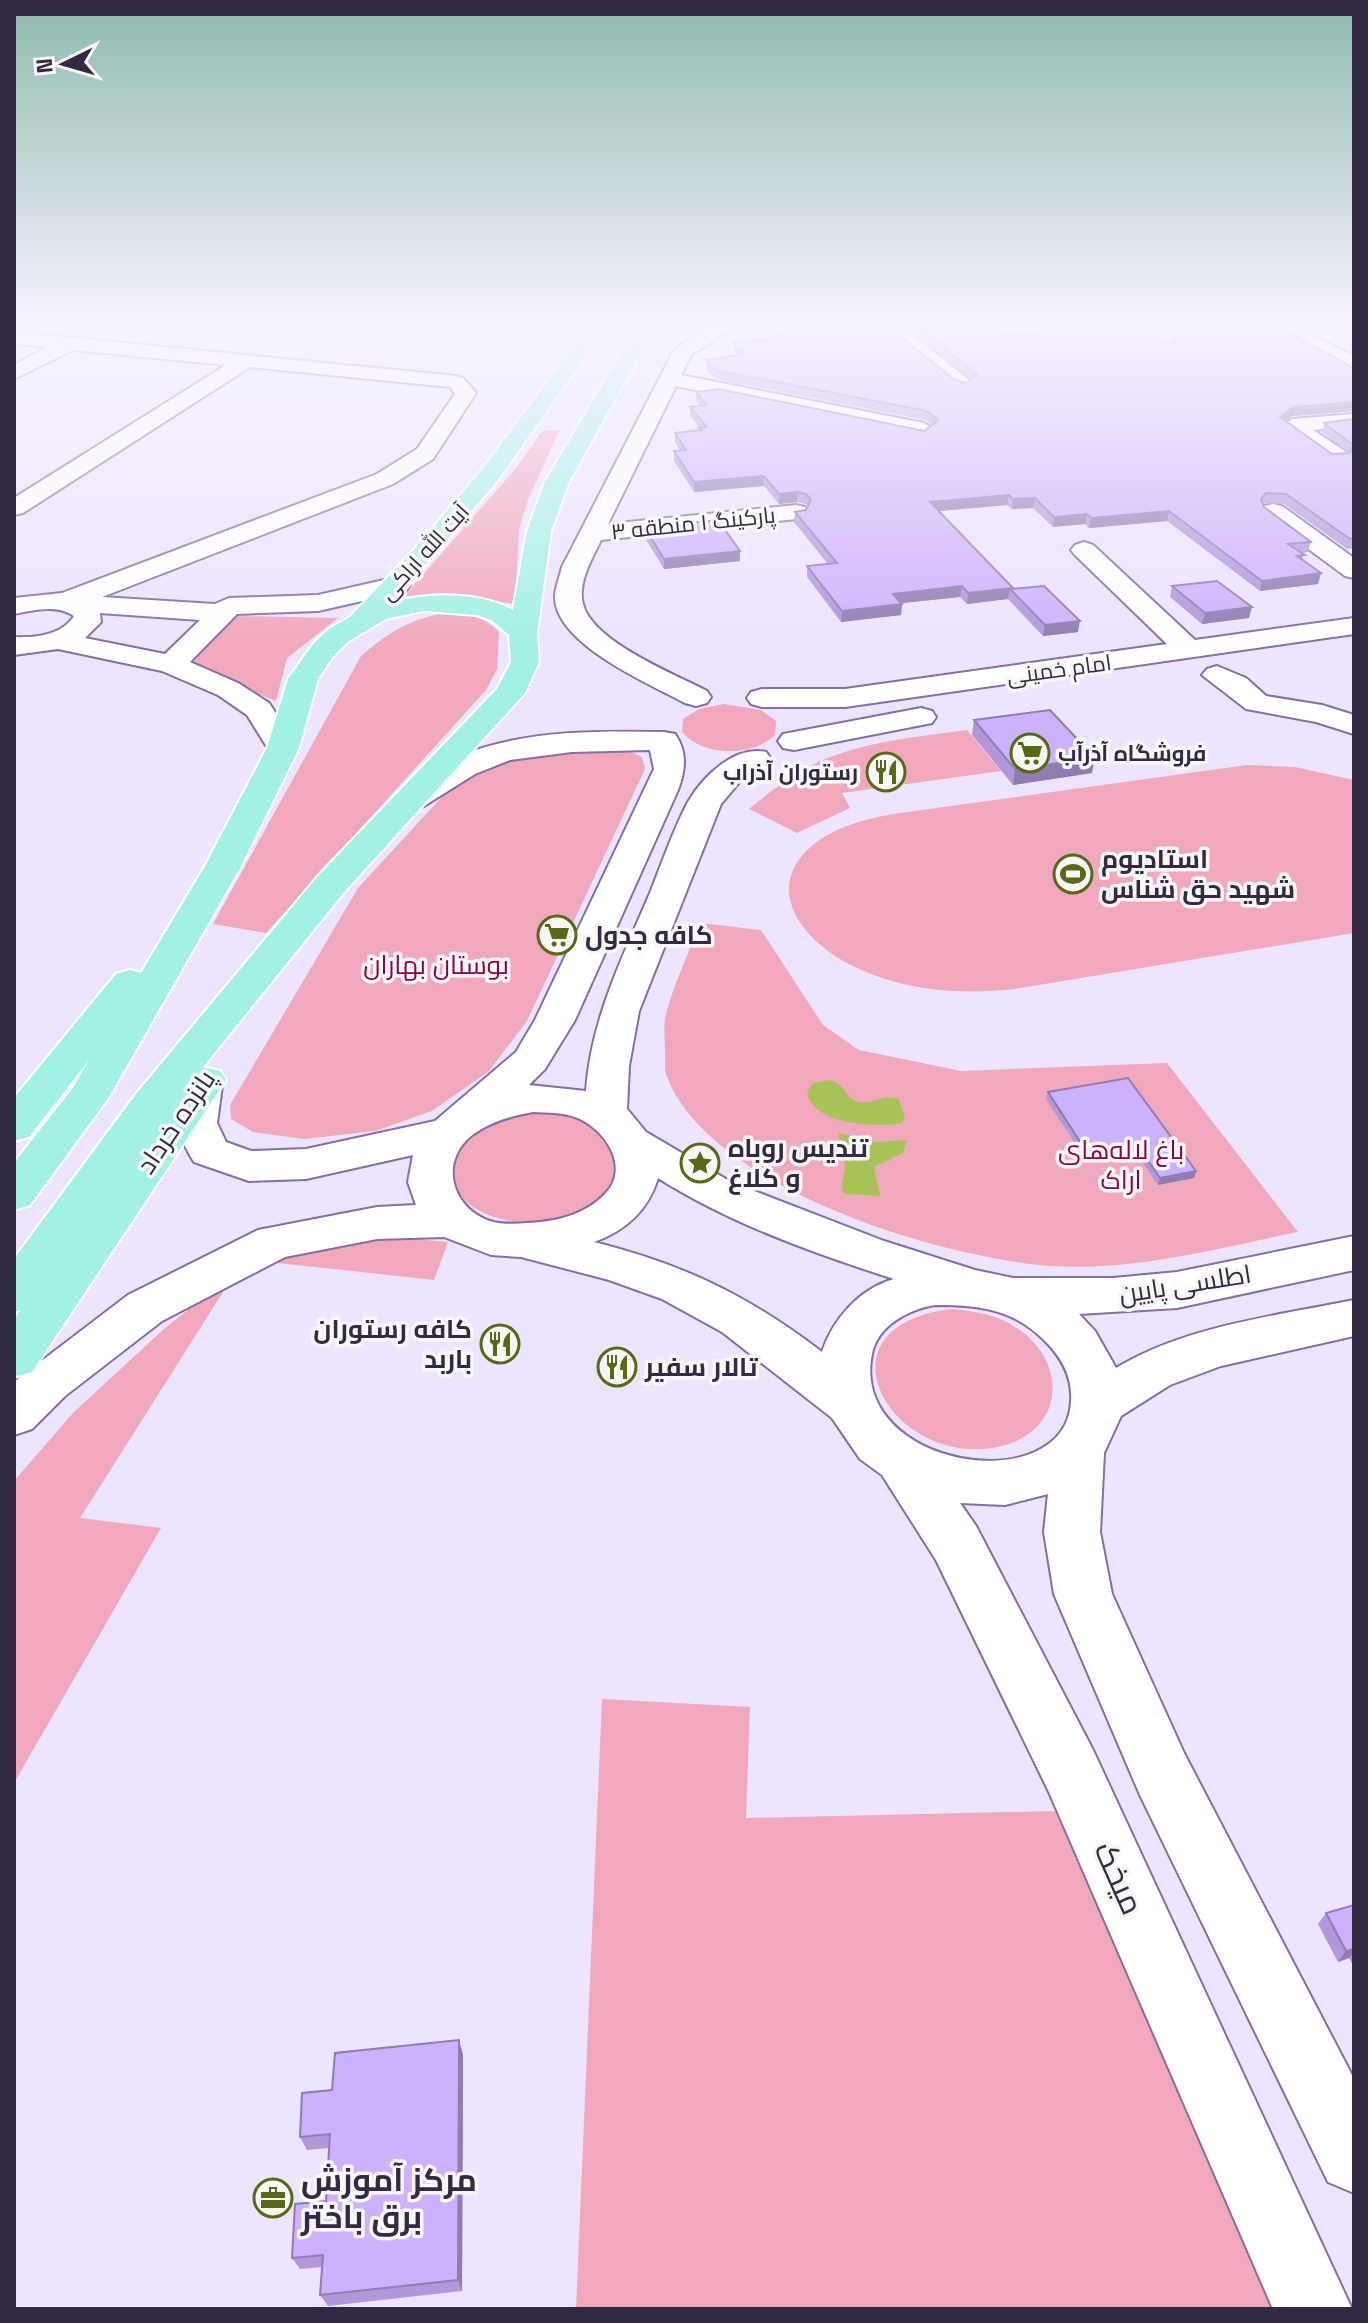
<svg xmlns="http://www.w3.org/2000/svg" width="1368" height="2323" font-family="'Space Grotesk',Cairo,sans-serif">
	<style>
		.green { fill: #f1a8bc }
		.water { fill: #a8c258 }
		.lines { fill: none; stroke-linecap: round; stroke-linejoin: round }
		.minor-casing { stroke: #846da8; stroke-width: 4 }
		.major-casing { stroke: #fff; stroke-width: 4 }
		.minor { fill: #fff; fill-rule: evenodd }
		.major { fill: #a3f1e5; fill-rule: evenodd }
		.wall { fill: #b098da }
		.shaded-wall { fill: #907cb1 }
		.building { fill: #cdb1fd; stroke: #907cb1; stroke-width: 2 }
		.labels { text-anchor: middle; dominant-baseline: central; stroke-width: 7; stroke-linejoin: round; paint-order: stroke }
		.far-street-label { font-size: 22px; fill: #332942; stroke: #f7f7f7 }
		.far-poi-label { font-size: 22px; font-weight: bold; fill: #332942; stroke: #f7f7f7; text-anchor: start }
		.poi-label { font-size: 26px; font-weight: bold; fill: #332942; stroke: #f7f7f7; text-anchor: start }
		.park-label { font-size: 26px; fill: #8b0146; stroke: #f7f7f7 }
		.street-label { font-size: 26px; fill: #332942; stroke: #f7f7f7 }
		.near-street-label { font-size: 32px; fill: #332942; stroke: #f7f7f7 }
		.near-poi-label { font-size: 32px; font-weight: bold; fill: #332942; stroke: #f7f7f7; text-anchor: start }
	</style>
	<rect width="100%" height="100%" fill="#ede4ff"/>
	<g class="green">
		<polygon points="543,430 559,431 528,500 519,529 515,604 480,599 400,601 517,467"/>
		<path d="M445 613C468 614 482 615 499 632L497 669 486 690 266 933 213 924 361 656C389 632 408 620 445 613Z"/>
		<polygon points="237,616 338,618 287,658 276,701 190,666"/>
		<path d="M724 704 761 710 776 721 775 735C752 757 703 757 682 732L683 719 699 709Z"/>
		<path d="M967 730 1001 771 842 793 850 808 797 833 749 809C768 794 787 777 810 766 857 742 916 737 967 730Z"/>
		<polygon points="624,749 642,757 645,769 527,1021 489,1071 432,1111 375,1131 304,1139 253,1132 231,1119 230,1105 358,888 464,773 508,755"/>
		<path d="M1247 765 1295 767 1354 780V933L1015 989C959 995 904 991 853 966 805 943 759 889 814 844 837 826 866 819 893 814Z"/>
		<path d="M700 923 761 930 823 1025 859 1050 961 1071 1167 1063 1298 1232C1218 1248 1136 1271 1053 1266 944 1259 706 1188 666 1074 664 1067 666 1058 665 1050 665 1039 663 1025 666 1014 674 983 689 953 700 923Z"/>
		<path d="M549 1112C581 1117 596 1123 613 1151 619 1160 617 1170 613 1180 586 1251 423 1228 459 1154 476 1121 515 1113 549 1112Z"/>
		<polygon points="336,1232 448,1242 434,1280 260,1261"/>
		<polygon points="235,1273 80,1518 161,1528 14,1783 14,1481 73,1413 165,1328"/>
		<path d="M951 1309C973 1311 996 1314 1015 1327 1067 1359 1067 1429 1002 1446 894 1473 807 1327 951 1309Z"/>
		<polygon points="602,1699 750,1707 746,1818 1055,1811 1278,2309 576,2309"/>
	</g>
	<g class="water">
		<path d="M828 1080C847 1083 844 1100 860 1102 875 1104 883 1093 899 1099L905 1118 902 1123C876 1128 812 1125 807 1092L813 1083Z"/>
		<path d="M839 1133 876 1142 907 1140 903 1153 874 1167 880 1196 844 1194C839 1182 845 1178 845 1167 845 1154 837 1146 839 1133Z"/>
	</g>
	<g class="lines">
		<defs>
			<g id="minor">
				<path d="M717 323H741L691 355 681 375 924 423 935 430 924 437 676 386 608 524 796 505 805 507 808 512 805 517 796 519 601 540C593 557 580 578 582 598 584 639 675 674 707 691L711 697 707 703 696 706 685 703C650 684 555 644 555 597 555 588 560 576 562 567L673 352 699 331Z"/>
				<polygon points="877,323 898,323 973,383 963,389 956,387"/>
				<polygon points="1151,323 1170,323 1166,329 1177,344 1174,348 1160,348 1147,329"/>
				<polygon points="1261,323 1285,323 1354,356 1354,369 1263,327"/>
				<path d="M14 332 456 376 463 378 476 393 433 459 393 484 102 597 215 604 229 598 318 595 397 577 406 579 410 585 406 591 318 611 237 614 190 662 238 683 269 703 299 748 294 755 283 757 272 755 247 715 218 695 162 671 58 649 14 655V637C35 638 62 635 74 616 57 604 34 610 14 614V598L62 593 377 474 417 449 455 394 450 387 250 367 23 513 14 515V498L226 365 73 350 14 379V365L48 347 14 344ZM100 613 200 620 165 654 85 638 101 622Z"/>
				<polygon points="1354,414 1354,426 1313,430 1345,451 1348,456 1345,461 1329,461 1281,426 1292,419"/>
				<polygon points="1273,504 1282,506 1354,558 1354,578 1345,576 1264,516 1261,511 1264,506"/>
				<polygon points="1084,542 1093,545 1195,640 1354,618 1354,634 845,707 762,707 751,704 747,698 751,692 762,689 845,689 1167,644 1075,555 1071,550 1075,545"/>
				<polygon points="1217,666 1246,678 1266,696 1322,705 1354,715 1354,734 1316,722 1246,709 1202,675 1207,669"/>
				<polygon points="921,708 932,711 936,717 932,723 794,750 783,748 778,741 783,734 794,732"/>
				<path d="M664 732 675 734C688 753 685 771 678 790L575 1020 545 1069 529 1085 586 1091C591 1020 622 958 650 893 662 863 673 830 688 802 703 776 735 745 766 752L771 759 766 766 742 779 721 804 639 1011 629 1066 627 1109 646 1132 731 1182 884 1241 975 1270 1013 1278H1113L1177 1272 1354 1236V1270L1177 1308 1079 1314 1095 1331 1116 1368C1186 1326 1275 1316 1354 1300V1336L1221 1366 1170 1385 1121 1416 1104 1453 1100 1532 1112 1594 1184 1753 1354 2079V2193L1328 2182 1140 1795 1054 1594 1044 1532 1048 1494 1005 1505 960 1503 976 1526 1093 1750 1352 2309H1273L1049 1792 936 1560 882 1475 860 1459 832 1418 722 1332 662 1299 609 1280 521 1257 491 1255 444 1237 377 1239 285 1257 162 1321 65 1396 32 1429 14 1435V1382L128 1295 258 1230 377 1207 416 1205 408 1182 413 1155 306 1179 249 1181 194 1162C177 1135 168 1105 186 1076L201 1073 216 1076 222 1086 217 1123 226 1142 251 1151 306 1149 435 1121 516 1052 535 1020 654 769 650 750 572 752 510 760 475 774 424 806 412 809 400 806 395 799 400 792C423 778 445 761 470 752 532 730 599 731 664 732ZM533 1112C547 1113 562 1112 575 1117 603 1127 632 1166 605 1194 585 1215 555 1222 527 1223 514 1224 497 1225 485 1219 451 1204 440 1162 471 1136 489 1122 511 1116 533 1112ZM658 1178C729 1223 813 1253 894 1279 859 1289 833 1319 822 1352 747 1295 685 1265 594 1242 625 1231 648 1211 658 1178ZM935 1305C976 1305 1011 1308 1042 1338 1061 1356 1073 1376 1071 1402 1065 1501 849 1468 872 1354 877 1326 909 1309 935 1305Z"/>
			</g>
			<path id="major" d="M591 323H609L497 481 395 601C431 593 479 591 513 610L527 531 545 482 639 323H657L569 482 551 531 537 633 539 662 525 693 345 891 203 1067 220 1071 226 1080 32 1372 14 1377V1319L21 1310 14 1312V1259L136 1094 319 875 497 689 511 662 509 635 491 620 477 615 423 611 386 619 349 641 334 655 318 679 299 748 240 868 109 1097 30 1205 14 1210V1163L72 1089 89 1060 29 1137 14 1141V1098L116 974 130 970 141 973 204 868 267 748 288 679 314 643 329 629 350 617 420 543 481 471Z"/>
		</defs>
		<use href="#minor" class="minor-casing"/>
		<use href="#major" class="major-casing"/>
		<use href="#minor" class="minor"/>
		<use href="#major" class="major"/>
	</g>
	<g class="wall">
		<polygon points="903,323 953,323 958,327 982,337 1080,329 1070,323 1149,323 1162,342 1176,342 1177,340 1170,329 1171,323 1271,323 1354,368 1354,411 1292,416 1286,420 1332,454 1349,453 1322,432 1324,423 1354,419 1354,548 1347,549 1284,504 1263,503 1264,507 1311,542 1308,552 1301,553 1304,561 1321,573 1318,584 1260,591 1167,521 1089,528 1085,524 1053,527 1033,508 1012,509 1007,505 939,511 1013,588 1078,632 1043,636 1008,599 967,604 960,597 902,603 901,615 841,622 807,577 807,566 828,564 794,522 795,512 806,510 808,507 806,504 797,502 779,504 764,486 694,492 674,461 674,451 680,451 675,442 675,433 699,431 700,428 690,416 690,407 700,406 696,401 696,392 924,431 932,425 925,420 715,379 706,369 706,360 738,355 734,351 734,342 775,339 768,332 768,324 955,380 966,383 971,379"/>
		<polygon points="645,528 740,561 664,569 645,538"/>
		<polygon points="1172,586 1249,618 1202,624 1170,597"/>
		<polygon points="974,720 1092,773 1013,785 972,735"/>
		<polygon points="1048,1092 1196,1171 1194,1178 1158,1185 1135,1151 1086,1160 1046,1099"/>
		<polygon points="1354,1905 1354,1967 1349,1958 1338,1962 1318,1924 1326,1913"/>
		<polygon points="459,2040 463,2055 462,2291 328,2306 320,2295 322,2267 300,2269 292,2258 326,2201 329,2148 307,2150 300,2137 332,2090"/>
	</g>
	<g class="shaded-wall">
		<polygon points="1354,402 1354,411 1292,416 1278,426 1280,417 1294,407"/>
		<polygon points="764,476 764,486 694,492 694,482"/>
		<polygon points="797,492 797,502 779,504 779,494"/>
		<polygon points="1009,495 1007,505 929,512 930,502"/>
		<polygon points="1035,498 1033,508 1012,509 1013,499"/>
		<polygon points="1169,511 1167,521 1089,528 1091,518"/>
		<polygon points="1087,514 1085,524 1053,527 1054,517"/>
		<polygon points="740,551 740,561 664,569 664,559"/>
		<polygon points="1321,573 1318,584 1260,591 1262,581"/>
		<polygon points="962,586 960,597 892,604 893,594"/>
		<polygon points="1010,589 1008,599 967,604 968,593"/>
		<polygon points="902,604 901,615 841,622 842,611"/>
		<polygon points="1252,607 1249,618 1202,624 1205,613"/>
		<polygon points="1080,621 1078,632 1043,636 1045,625"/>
		<polygon points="1095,758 1092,773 1013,785 1015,769"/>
		<polygon points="1137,1145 1135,1151 1086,1160 1088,1154"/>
		<polygon points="1196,1171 1194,1178 1158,1185 1160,1178"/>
		<polygon points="1354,1949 1354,1952 1349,1958 1338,1962 1346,1951"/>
		<polygon points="459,2040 463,2055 462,2291 458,2280"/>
	</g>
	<g class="building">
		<polygon points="776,323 884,323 955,380 966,383 977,374 914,323 953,323 958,327 968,326 982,337 1094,328 1086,323 1149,323 1162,342 1176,342 1181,334 1173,323 1271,323 1354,368 1354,402 1294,407 1280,417 1332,454 1350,453 1353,445 1324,423 1354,419 1354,538 1350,539 1286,494 1266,493 1261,499 1264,507 1311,542 1288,544 1305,555 1297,556 1321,573 1262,581 1169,511 1091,518 1087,514 1054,517 1035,498 1013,499 1009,495 930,502 1013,588 968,593 962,586 893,594 902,604 842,611 807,566 837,563 795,512 806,510 811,500 806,494 797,492 779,494 764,476 694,482 674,451 686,450 675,433 701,430 699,428 707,427 690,407 707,405 696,392 719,389 924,431 939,420 926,411 715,370 706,360 745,354 734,342 783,338 768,324"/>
		<polygon points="718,520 740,551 664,559 645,528"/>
		<polygon points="1217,581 1252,607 1205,613 1172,586"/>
		<polygon points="1044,586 1080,621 1045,625 1010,589"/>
		<polygon points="1050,710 1095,758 1015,769 974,720"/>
		<polygon points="1128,1078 1196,1171 1160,1178 1137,1145 1088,1154 1048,1092"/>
		<polygon points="1354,1905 1354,1949 1346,1951 1326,1913"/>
		<polygon points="459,2040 458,2280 320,2295 323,2255 292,2258 295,2204 326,2201 330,2134 300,2137 302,2093 332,2090 335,2053"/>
	</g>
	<linearGradient id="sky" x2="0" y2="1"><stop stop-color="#8ebaae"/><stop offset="0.5" stop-color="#f7f3ff"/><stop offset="1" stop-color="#f7f3ff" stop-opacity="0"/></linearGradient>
	<rect width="1368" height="648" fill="url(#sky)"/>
	<defs>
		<symbol id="supermarket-ring" viewBox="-11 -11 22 22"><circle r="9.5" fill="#f7f7f7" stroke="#576914" stroke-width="1.5"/><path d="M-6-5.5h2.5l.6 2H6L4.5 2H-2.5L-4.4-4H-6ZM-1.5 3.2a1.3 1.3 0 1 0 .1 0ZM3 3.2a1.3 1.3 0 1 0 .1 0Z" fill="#576914"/></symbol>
		<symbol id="restaurant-ring" viewBox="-11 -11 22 22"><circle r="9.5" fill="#f7f7f7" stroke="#576914" stroke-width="1.5"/><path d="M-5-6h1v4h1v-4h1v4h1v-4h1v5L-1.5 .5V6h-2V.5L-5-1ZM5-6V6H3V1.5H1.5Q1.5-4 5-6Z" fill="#576914"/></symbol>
		<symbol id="stadium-ring" viewBox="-11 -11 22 22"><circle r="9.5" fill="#f7f7f7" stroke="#576914" stroke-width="1.5"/><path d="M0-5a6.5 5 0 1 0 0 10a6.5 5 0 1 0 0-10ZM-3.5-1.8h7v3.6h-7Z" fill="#576914"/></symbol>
		<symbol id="sight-ring" viewBox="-11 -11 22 22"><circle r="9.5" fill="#f7f7f7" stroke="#576914" stroke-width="1.5"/><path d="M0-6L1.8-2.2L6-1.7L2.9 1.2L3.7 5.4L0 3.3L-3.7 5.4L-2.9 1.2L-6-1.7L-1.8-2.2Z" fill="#576914"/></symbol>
		<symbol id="office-ring" viewBox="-11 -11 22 22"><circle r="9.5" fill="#f7f7f7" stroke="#576914" stroke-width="1.5"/><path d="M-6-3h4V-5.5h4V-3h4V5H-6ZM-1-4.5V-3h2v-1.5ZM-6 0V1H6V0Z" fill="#576914"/></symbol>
	</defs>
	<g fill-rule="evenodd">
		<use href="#supermarket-ring" x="1008" y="731" width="44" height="44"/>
		<use href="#restaurant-ring" x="864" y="750" width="44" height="44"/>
		<use href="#stadium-ring" x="1051" y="852" width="44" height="44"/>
		<use href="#supermarket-ring" x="535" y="913" width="44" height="44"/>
		<use href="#sight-ring" x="678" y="1141" width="44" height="44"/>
		<use href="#restaurant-ring" x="478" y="1322" width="44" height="44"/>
		<use href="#restaurant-ring" x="595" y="1345" width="44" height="44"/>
		<use href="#office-ring" x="251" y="2176" width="44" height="44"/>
	</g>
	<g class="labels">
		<g class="far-street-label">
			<text transform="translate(693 523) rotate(-6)">پارکینگ ۱ منطقه ۳</text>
			<text transform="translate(424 552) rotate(-48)">آیت الله اراکی</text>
			<text transform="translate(1059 669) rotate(-8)">امام خمینی</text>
		</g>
		<g class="far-poi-label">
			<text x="1058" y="753">فروشگاه آذرآب</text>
			<text x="858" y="772" text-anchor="end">رستوران آذراب</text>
		</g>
		<g class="poi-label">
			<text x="1101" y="859">استادیوم<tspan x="1101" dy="30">شهید حق شناس</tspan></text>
			<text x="585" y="935">کافه جدول</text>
			<text x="728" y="1148">تندیس روباه<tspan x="728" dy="30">و کلاغ</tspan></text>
			<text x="472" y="1329" text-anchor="end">کافه رستوران<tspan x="472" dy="30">باربد</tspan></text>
			<text x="645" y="1367">تالار سفیر</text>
		</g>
		<g class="park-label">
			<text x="436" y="965">بوستان بهاران</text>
			<text x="1121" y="1150">باغ لاله‌های<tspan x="1121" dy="30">اراک</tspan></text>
		</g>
		<g class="street-label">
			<text transform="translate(176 1122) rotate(-56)">پانزده خرداد</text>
			<text transform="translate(1185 1284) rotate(-9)">اطلسی پایین</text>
		</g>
		<g class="near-street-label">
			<text transform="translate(1119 1878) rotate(66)">میخک</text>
		</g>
		<g class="near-poi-label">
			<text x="301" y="2180">مرکز آموزش<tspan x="301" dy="37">برق باختر</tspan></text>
		</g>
	</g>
	<rect width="1368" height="2323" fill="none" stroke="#332942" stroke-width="32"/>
	<g transform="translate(64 64) rotate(265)" stroke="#f7f7f7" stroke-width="6" paint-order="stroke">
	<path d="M0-6L14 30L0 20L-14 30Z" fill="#332942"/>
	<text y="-12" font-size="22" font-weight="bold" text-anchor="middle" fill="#332942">N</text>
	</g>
</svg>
